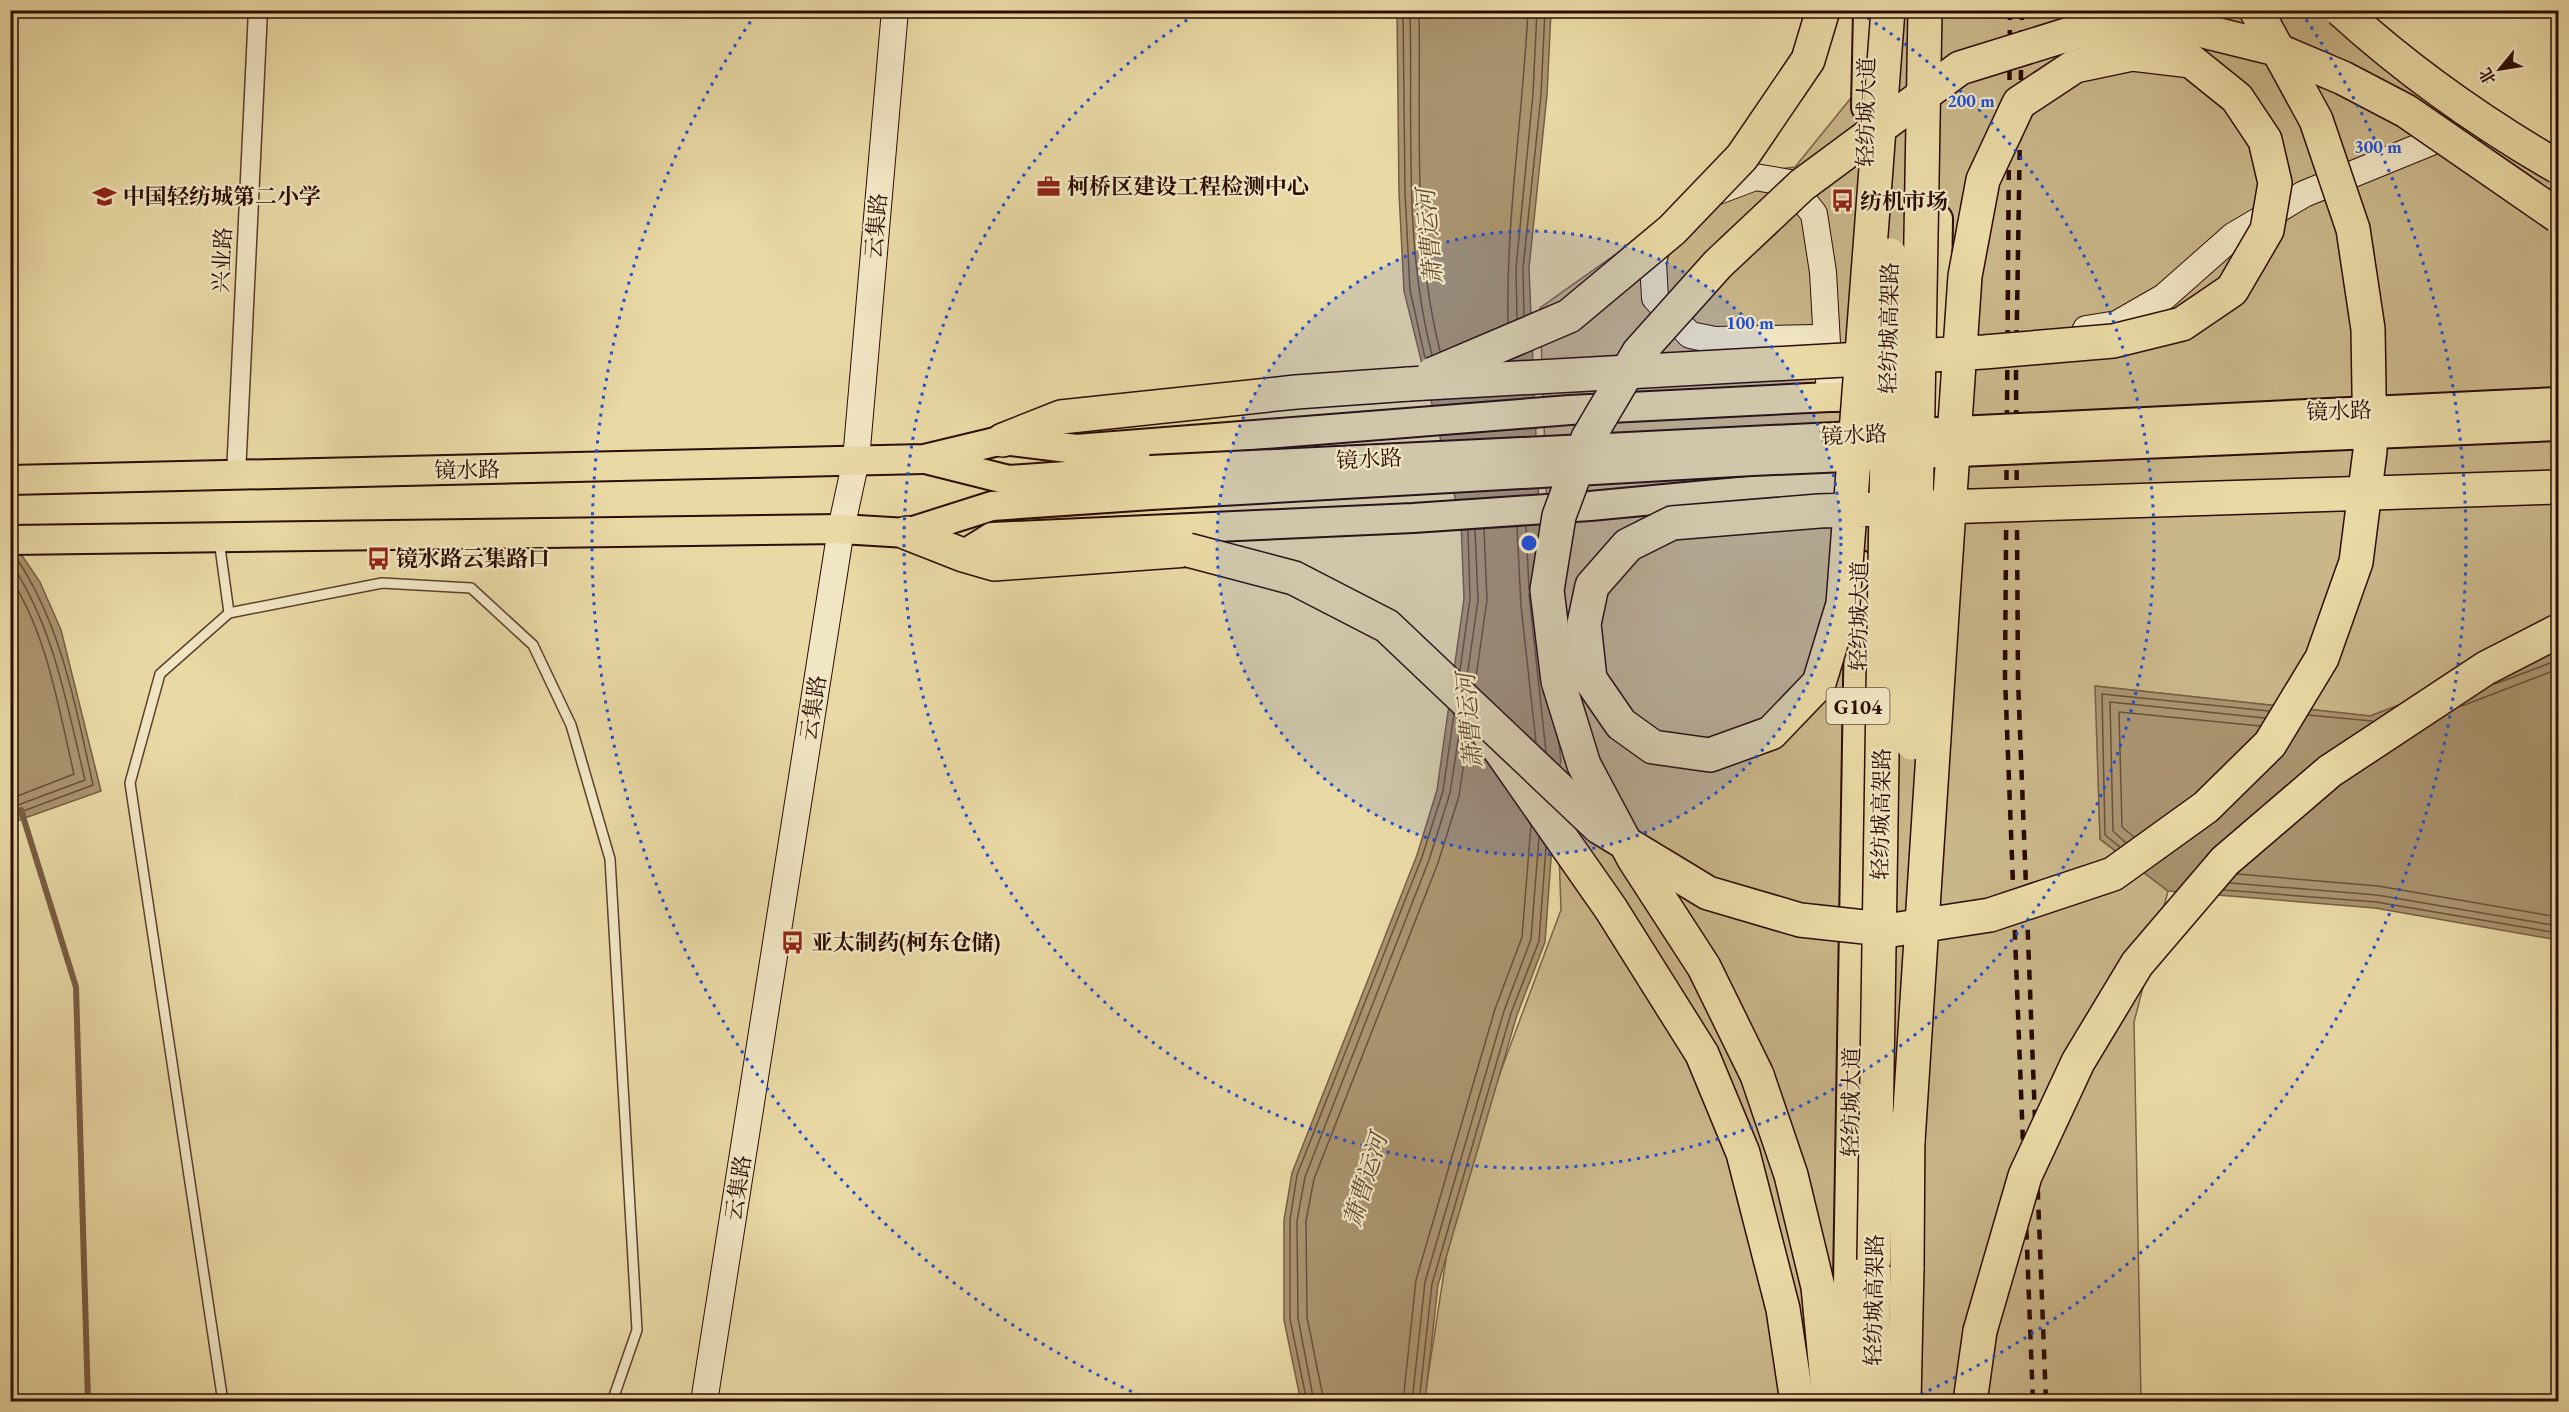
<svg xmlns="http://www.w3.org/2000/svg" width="2569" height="1412" font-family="'EB Garamond','Noto Serif SC',serif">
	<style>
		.green { fill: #c9b689; stroke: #7a6146; stroke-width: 1.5 }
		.water { fill: #a9936e; stroke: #775d43; stroke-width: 1.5 }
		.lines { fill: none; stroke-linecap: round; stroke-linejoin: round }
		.shore { stroke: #6a5038; stroke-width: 1.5 }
		.stream { stroke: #775d43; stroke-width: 6 }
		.secondary-tunnel { stroke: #cdba8d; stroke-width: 26; stroke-dasharray: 26 13; stroke-linecap: butt }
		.lane-casing { stroke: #5b3f2c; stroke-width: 12 }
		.street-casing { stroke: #5b3f2c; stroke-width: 21 }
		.secondary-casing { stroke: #2c0c03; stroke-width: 28 }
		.primary-casing { stroke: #2c0c03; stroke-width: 32 }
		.highway-casing { stroke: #2c0c03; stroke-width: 36 }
		.lane { stroke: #f1e6c4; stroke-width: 9 }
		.street { stroke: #f1e6c4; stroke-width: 18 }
		.secondary { stroke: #f1e6c4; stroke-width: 26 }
		.primary { stroke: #e9d9a5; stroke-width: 28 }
		.highway { stroke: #e9d9a5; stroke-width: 33 }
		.rail { stroke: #2c0c03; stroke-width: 4.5; stroke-dasharray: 10 10; stroke-linecap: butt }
		.primary-bridge-casing { stroke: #2c0c03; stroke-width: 32; stroke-linecap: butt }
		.highway-bridge-casing { stroke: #2c0c03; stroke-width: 36; stroke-linecap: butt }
		.primary-bridge { stroke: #e9d9a5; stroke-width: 28 }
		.highway-bridge { stroke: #e9d9a5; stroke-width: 33 }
		.ring { fill: none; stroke: #1d4ed8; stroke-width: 3; stroke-dasharray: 3 6 }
		.labels { text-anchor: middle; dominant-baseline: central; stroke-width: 4.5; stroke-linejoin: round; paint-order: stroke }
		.shield { fill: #f1e6c4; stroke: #674d3d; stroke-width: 1.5 }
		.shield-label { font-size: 21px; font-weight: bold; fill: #2c0c03 }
		.street-label { font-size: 22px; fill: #2c0c03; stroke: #f1e6c4 }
		.poi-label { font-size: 22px; font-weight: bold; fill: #2c0c03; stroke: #f1e6c4; text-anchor: start }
		.water-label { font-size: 24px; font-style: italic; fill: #644933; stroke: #f1e6c4 }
		.centre { fill: #1d4ed8; stroke: #f1e6c4; stroke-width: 3 }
		.ring-label { font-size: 18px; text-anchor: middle; font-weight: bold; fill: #1d4ed8; stroke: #f1e6c4; stroke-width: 4.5; stroke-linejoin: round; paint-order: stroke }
	</style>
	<rect width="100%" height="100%" fill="#e9d9a5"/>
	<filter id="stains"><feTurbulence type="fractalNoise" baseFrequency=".00333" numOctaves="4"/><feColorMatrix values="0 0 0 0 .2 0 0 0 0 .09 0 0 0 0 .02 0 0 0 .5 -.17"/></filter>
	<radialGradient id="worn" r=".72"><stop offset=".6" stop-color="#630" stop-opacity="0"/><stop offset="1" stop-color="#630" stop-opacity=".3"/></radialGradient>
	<polygon class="green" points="1863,11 2331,11 2558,166 2558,645 2370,716 2096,686 2100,839 2168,891 2134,1022 2141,1401 1424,1402 1457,1188 1561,910 1540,308 1616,254 1710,177 1795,167 1859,88"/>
	<g class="water">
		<polygon points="1397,11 1551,11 1547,95 1529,268 1543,604 1561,761 1557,776 1545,942 1517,1015 1438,1285 1425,1401 1301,1402 1284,1320 1284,1220 1292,1173 1417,855 1437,790 1464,599 1461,522 1404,291 1399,193"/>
		<polygon points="10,538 40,582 61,630 101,791 11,823"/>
		<polygon points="2558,645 2558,940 2375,908 2168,891 2100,839 2095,686 2370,716"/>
	</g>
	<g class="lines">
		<g class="shore">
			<polyline points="1403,10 1405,193 1410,290 1425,358"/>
			<path d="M1410 10C1413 125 1403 243 1432 355"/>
			<path d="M1419 10C1421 124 1412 241 1440 351"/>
			<polyline points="1524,315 1523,268 1541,95 1545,10"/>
			<polyline points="1517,319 1516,268 1533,94 1537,10"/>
			<path d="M1508 322C1506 218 1523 114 1528 10"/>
			<polyline points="1526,526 1529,590"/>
			<polyline points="1517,527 1521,606 1536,742"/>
			<path d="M10 562C54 626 67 706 85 780L10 808"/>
			<path d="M10 578C47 632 59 711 74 774L10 799"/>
			<polyline points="1529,594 1546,752"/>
			<polyline points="1460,670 1470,599 1468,530"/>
			<polyline points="1467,677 1478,600 1475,530"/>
			<polyline points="1475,684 1487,600 1484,529"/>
			<polyline points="2495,684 2558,660"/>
			<polyline points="2462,706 2558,669"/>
			<polyline points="2308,715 2372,721"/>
			<path d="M10 816 93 785C76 707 61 623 15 556"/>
			<polyline points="2134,837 2122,827 2119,712 2260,726"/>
			<polyline points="2126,843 2113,831 2110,702 2265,718"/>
			<polyline points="2120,847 2105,835 2102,694 2269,711"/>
			<polyline points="2237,874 2378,886 2558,917"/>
			<polyline points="2230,883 2377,895 2558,926"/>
			<polyline points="2224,890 2376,902 2558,933"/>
			<polyline points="1307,1402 1290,1319 1290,1220 1297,1175 1422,857 1443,791 1454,714"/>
			<polyline points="1314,1402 1298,1318 1297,1221 1305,1177 1429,860 1450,793 1461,721"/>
			<polyline points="1324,1402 1307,1317 1306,1221 1314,1179 1438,863 1459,796 1469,728"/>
			<polyline points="1403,1402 1416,1280 1495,1009 1522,937 1531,825"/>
			<polyline points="1412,1402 1425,1282 1504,1011 1531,939 1539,837"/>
			<polyline points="1419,1402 1432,1284 1511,1013 1539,941 1546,847"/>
		</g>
		<polyline class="stream" points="21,810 76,987 88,1402"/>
		<polyline class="secondary-tunnel" points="1815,338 1882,337"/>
		<defs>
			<g id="lane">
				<polyline points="219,540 229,613"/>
				<polyline points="223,1402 130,783 160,674 229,613 382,583 471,588 533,645 571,725 610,859 637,1330 612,1402"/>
			</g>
			<polyline id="street" points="236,475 258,10"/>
			<g id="secondary">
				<polyline points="1710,194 1755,177 1790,183 1814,214 1823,272 1830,397"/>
				<polyline points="1660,235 1653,262 1655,298 1690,335 1715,340 1815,338"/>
				<polyline points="2086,329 2117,324 2164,297 2233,236 2304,194 2468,127 2498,126"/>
				<polyline points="704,1402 841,529 856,460 895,10"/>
			</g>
			<g id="primary">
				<polyline points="1866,107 1868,10"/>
				<polyline points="929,460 1009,480 1150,470"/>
				<polyline points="10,480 924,459 1003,440 1076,449 1570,410 1830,397 1935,396"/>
				<polyline points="1933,530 1938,219"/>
				<polyline points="10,540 841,529 907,533 992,506 1151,495"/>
				<polyline points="963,555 992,537 1413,518 1590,506 1875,479"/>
				<polyline points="1846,1402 1860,565"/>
			</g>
			<g id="highway">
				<polyline points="1003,440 1061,417 1296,392 1409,384"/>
				<polyline points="907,533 963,555 994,564 1188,550"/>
				<polyline points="1488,733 1611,909 1702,1054 1743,1153 1783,1309 1797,1402"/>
				<polyline points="1757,1075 1791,1175 1818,1287 1829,1402"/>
				<polyline points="1872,1402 1874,1260"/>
				<polyline points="1904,1402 1907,1267"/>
			</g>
		</defs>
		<use href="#lane" class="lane-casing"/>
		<use href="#street" class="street-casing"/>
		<use href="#secondary" class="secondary-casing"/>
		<use href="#primary" class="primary-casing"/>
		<use href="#highway" class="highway-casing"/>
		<use href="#lane" class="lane"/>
		<use href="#street" class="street"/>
		<use href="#secondary" class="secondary"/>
		<use href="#primary" class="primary"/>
		<use href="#highway" class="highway"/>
		<g class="rail">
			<polyline points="2010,10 2005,677 2033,1402"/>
			<polyline points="2022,10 2016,375 2018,680 2046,1402"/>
		</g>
		<defs>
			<g id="primary-bridge">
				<polyline points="1150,470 2558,402"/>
				<polyline points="1151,495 1752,461 2558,426"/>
			</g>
			<g id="highway-bridge">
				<polyline points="1888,10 1843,604 1819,683 1771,733 1710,755 1653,747 1621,724 1590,679 1584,624 1592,586 1628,545 1672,523 1819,511 2558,487"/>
				<path d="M2341 10C2408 71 2480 122 2558 167"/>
				<polyline points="1433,374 1569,316 1672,230 1742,157 1808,60 1823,10"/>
				<polyline points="1409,384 1809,362 1984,352 2113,341 2182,324 2232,290 2267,230 2275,183 2265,140 2237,98 2191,61 2132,54 2075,66 2019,103 1983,180 1965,276 1943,598 1908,1141"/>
				<polyline points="1188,550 1294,578 1387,626 1599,827 1708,893 1800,920 1892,930 1990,915 2113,874 2206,807 2270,744 2322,658 2356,562 2370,451 2368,329 2353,229 2316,120 2256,10"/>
				<polyline points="1912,743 1925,10"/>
				<polyline points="1757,1075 1704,967 1634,859 1584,765 1558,681 1547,590 1559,516 1588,438 1639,352 1718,264 1802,185 1960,68 2076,32 2191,28 2272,48 2343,78 2406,111 2558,216"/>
				<polyline points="1874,1260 1890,255"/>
				<polyline points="1907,1267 1908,1119"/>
				<polyline points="1970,1402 1980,1331 2025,1176 2078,1062 2137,964 2225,861 2330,771 2486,668 2558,631"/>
			</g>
		</defs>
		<use href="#primary-bridge" class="primary-bridge-casing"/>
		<use href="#highway-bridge" class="highway-bridge-casing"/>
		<use href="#primary-bridge" class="primary-bridge"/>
		<use href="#highway-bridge" class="highway-bridge"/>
	</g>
	<circle cx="1529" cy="543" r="312" fill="#1d4ed8" fill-opacity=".12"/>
	<g class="ring">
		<circle cx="1529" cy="543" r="312"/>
		<path d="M1860 13A625 625 0 1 1 1198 13"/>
		<path d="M1148 1399A937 937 0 0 1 757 12M2301 12A937 937 0 0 1 1910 1399"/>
	</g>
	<defs>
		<symbol id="office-bare" viewBox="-9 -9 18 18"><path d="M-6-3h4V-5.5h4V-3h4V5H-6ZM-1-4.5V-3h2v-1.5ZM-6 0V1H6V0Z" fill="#8f2418" stroke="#f1e6c4" stroke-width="2.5" paint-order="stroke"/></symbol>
		<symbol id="school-bare" viewBox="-9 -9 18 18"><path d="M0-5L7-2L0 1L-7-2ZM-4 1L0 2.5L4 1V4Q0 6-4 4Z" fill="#8f2418" stroke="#f1e6c4" stroke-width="2.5" paint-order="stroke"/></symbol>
		<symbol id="bus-bare" viewBox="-9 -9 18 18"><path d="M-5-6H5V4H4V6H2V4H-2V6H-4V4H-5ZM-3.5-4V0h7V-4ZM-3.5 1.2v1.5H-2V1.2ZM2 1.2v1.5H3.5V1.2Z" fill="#8f2418" stroke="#f1e6c4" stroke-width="2.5" paint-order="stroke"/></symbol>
	</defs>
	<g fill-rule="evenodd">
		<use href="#office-bare" x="1032" y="170" width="33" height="33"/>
		<use href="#school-bare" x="88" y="180" width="33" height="33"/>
		<use href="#bus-bare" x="1826" y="184" width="33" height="33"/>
		<use href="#bus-bare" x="362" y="542" width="33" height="33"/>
		<use href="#bus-bare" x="776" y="926" width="33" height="33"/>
	</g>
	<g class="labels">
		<rect class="shield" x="1826.5" y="688" width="63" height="36" rx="4.5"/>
		<g class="shield-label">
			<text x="1858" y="706">G104</text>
		</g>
		<g class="street-label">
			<text transform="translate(1866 112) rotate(-89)">轻纺城大道</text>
			<text transform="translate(876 226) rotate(-85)">云集路</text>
			<text transform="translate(222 260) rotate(-87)">兴业路</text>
			<text transform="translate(1889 328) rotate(-89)">轻纺城高架路</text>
			<text transform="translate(2339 411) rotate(-2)">镜水路</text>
			<text transform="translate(1854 435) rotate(-3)">镜水路</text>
			<text transform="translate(1369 459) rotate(-3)">镜水路</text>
			<text transform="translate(467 470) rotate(-1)">镜水路</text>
			<text transform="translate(1859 616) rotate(-89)">轻纺城大道</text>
			<text transform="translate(813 708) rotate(-81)">云集路</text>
			<text transform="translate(1881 814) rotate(-89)">轻纺城高架路</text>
			<text transform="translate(1851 1102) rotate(-89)">轻纺城大道</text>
			<text transform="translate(738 1188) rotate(-81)">云集路</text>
			<text transform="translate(1874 1300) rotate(-89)">轻纺城高架路</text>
		</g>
		<g class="poi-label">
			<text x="1067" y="186">柯桥区建设工程检测中心</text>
			<text x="123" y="196">中国轻纺城第二小学</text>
			<text x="1860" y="201">纺机市场</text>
			<text x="396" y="558">镜水路云集路口</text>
			<text x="811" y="942">亚太制药(柯东仓储)</text>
		</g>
		<g class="water-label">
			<text transform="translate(1429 237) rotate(-95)">萧曹运河</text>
			<text transform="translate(1469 721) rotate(-95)">萧曹运河</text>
			<text transform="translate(1365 1180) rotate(-73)">萧曹运河</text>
		</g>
	</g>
	<circle cx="1529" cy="543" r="9" class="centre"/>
	<g class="ring-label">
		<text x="1971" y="107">200 m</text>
		<text x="2378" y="153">300 m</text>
		<text x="1750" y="329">100 m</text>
	</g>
	<rect width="2569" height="1412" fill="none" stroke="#e9d9a5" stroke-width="36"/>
	<rect x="12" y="12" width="2545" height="1388" fill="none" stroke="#2c0c03" stroke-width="3"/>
	<rect x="18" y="18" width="2533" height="1376" fill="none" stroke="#2c0c03" stroke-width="1.5"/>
	<g transform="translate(2500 69) rotate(240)" stroke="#f1e6c4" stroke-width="4.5" paint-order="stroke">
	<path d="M0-4.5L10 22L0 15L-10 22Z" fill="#2c0c03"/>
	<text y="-9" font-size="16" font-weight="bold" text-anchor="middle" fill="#2c0c03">北</text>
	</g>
	<rect width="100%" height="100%" filter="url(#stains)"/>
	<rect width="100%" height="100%" fill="url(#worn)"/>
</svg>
